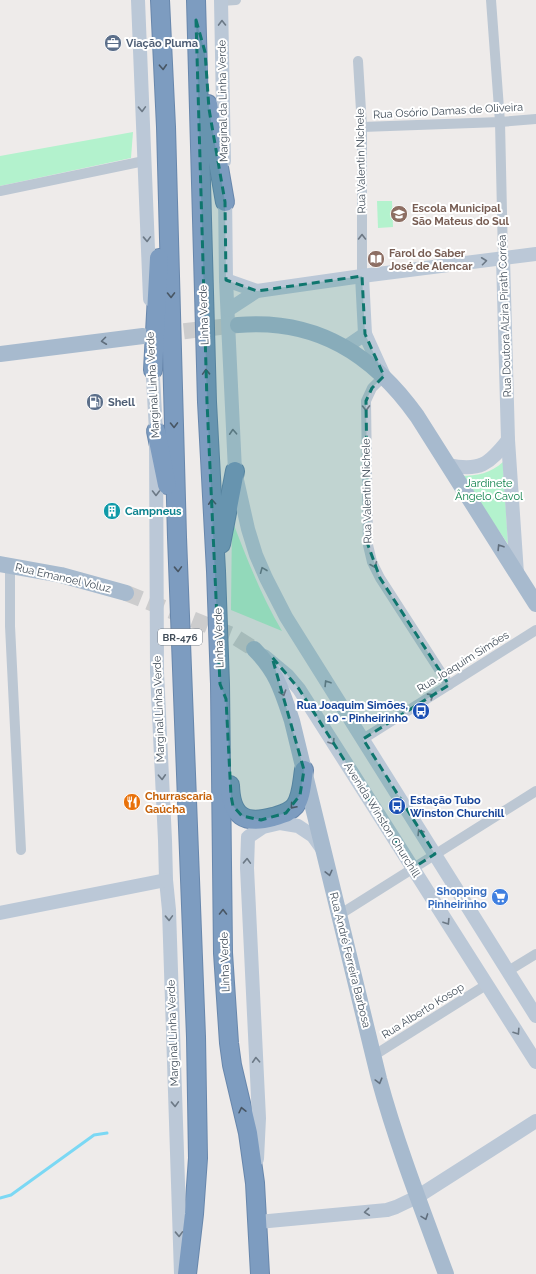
<svg xmlns="http://www.w3.org/2000/svg" width="536" height="1274" font-family="Raleway,sans-serif">
	<style>
		.green { fill: #b3f2cd }
		.lines { fill: none; stroke-linecap: round; stroke-linejoin: round }
		.stream { stroke: #7bd8f4; stroke-width: 3 }
		.primary-tunnel { stroke: #cccccd; stroke-width: 16; stroke-dasharray: 16 8; stroke-linecap: butt }
		.highway-casing { stroke: #6887ac; stroke-width: 20 }
		.street { stroke: #bcc7d3; stroke-width: 10 }
		.secondary { stroke: #bbc8d7; stroke-width: 14 }
		.primary { stroke: #a7bace; stroke-width: 16 }
		.highway { stroke: #7d9cc0; stroke-width: 18 }
		.oneway { stroke: #6c7986 }
		.oneway2 { stroke: #485664 }
		.oneway3 { stroke: #6d7884 }
		.oneway4 { stroke: #606e7d }
		.marked { fill: #0f766e; fill-opacity: 0.2; stroke: #0f766e; stroke-width: 3; stroke-dasharray: 8 5; stroke-linejoin: round }
		.labels { text-anchor: middle; dominant-baseline: central; stroke-width: 4; stroke-linejoin: round; paint-order: stroke }
		.shield { fill: #fff; stroke: #7b838c; stroke-width: 1 }
		.shield-label { font-size: 10px; font-weight: bold; fill: #424e5a }
		.service-label { font-size: 11px; font-weight: bold; fill: #4e5e75; stroke: #fff; text-anchor: start }
		.street-label { font-size: 11px; fill: #424e5a; stroke: #fff }
		.education-label { font-size: 11px; font-weight: bold; fill: #785e54; stroke: #fff; text-anchor: start }
		.park-label { font-size: 11px; fill: #0d814a; stroke: #fff }
		.culture-label { font-size: 11px; font-weight: bold; fill: #0d838f; stroke: #fff; text-anchor: start }
		.transit-label { font-size: 11px; font-weight: bold; fill: #164399; stroke: #fff; text-anchor: end }
		.food-label { font-size: 11px; font-weight: bold; fill: #c56008; stroke: #fff; text-anchor: start }
		.shop-label { font-size: 11px; font-weight: bold; fill: #366cbe; stroke: #fff; text-anchor: end }
	</style>
	<rect width="100%" height="100%" fill="#eeebea"/>
	<g class="green">
		<polygon points="133,132 131,158 0,186 0,156"/>
		<polygon points="377,201 392,201 393,227 378,228"/>
		<path d="M503 462 508 544 461 476C477 476 491 473 503 462Z"/>
		<path d="M232 520C247 559 261 595 282 631L231 610Z"/>
	</g>
	<g class="lines">
		<polyline class="stream" points="0,1198 11,1195 94,1135 107,1133"/>
		<g class="primary-tunnel">
			<polyline points="160,334 238,325"/>
			<polyline points="126,593 232,635 254,649"/>
		</g>
		<defs>
			<g id="highway">
				<polyline points="160,0 166,127 177,537 196,1037 198,1158 194,1214 187,1274"/>
				<polyline points="196,0 207,402 216,571 220,684 223,953 229,1043 232,1065 248,1133 255,1183 260,1274"/>
				<polyline points="208,104 225,202"/>
				<polyline points="153,370 159,258"/>
				<polyline points="156,431 167,485"/>
				<polyline points="221,544 235,471"/>
				<path d="M230 785C231 816 244 825 273 817 282 814 289 813 295 806 302 796 302 782 304 770"/>
			</g>
		</defs>
		<use href="#highway" class="highway-casing"/>
		<g class="street">
			<polyline points="491,0 500,122 503,258"/>
			<polyline points="221,1 236,0"/>
			<polyline points="358,61 362,127 362,276"/>
			<polyline points="362,127 500,122 536,119"/>
			<polyline points="0,191 144,161"/>
			<polyline points="384,376 372,388 366,401 368,545 372,562 380,578 449,685"/>
			<polyline points="10,566 10,626 21,850"/>
			<polyline points="363,739 536,630"/>
			<polyline points="339,915 536,791"/>
			<polyline points="508,971 536,954"/>
			<polyline points="373,1056 486,985"/>
		</g>
		<g class="secondary">
			<polyline points="138,0 150,299"/>
			<polyline points="221,0 224,161"/>
			<polyline points="225,192 226,280 235,471 248,529 256,555 266,578 286,617 536,1016"/>
			<polyline points="503,258 508,440 517,574"/>
			<polyline points="362,276 365,334 384,376"/>
			<polyline points="226,280 257,291"/>
			<polyline points="228,310 257,291 362,276 536,254"/>
			<polyline points="346,347 365,334"/>
			<polyline points="152,360 156,431 157,672 165,840 166,880 169,910 181,1274"/>
			<path d="M448 465C480 472 489 464 508 440"/>
			<polyline points="264,656 288,676 299,689 536,1062"/>
			<polyline points="0,913 166,880"/>
			<polyline points="257,1159 259,1118 247,868 248,837 263,827 280,823 298,826 313,836 323,850"/>
			<polyline points="258,1222 387,1210 396,1207 417,1197 536,1121"/>
		</g>
		<g class="primary">
			<path d="M238 325C316 318 373 354 417 416L536 604"/>
			<polyline points="0,354 143,336"/>
			<polyline points="0,564 61,575 126,593"/>
			<path d="M254 649C277 672 282 691 292 721L379 1079C397 1145 422 1209 446 1274"/>
		</g>
		<use href="#highway" class="highway"/>
	</g>
	<defs><path id="oneway-chevron" d="M-2-3.5L2.5 0L-2 3.5" fill="none" stroke-width="1.6" stroke-linecap="round" stroke-linejoin="round"/></defs>
	<g class="oneway">
		<use href="#oneway-chevron" transform="translate(222 23) rotate(-91)"/>
		<use href="#oneway-chevron" transform="translate(142 109) rotate(88)"/>
		<use href="#oneway-chevron" transform="translate(147 239) rotate(88)"/>
		<use href="#oneway-chevron" transform="translate(484 261) rotate(-7)"/>
		<use href="#oneway-chevron" transform="translate(233 432) rotate(-93)"/>
		<use href="#oneway-chevron" transform="translate(156 493) rotate(90)"/>
		<use href="#oneway-chevron" transform="translate(263 570) rotate(-112)"/>
		<use href="#oneway-chevron" transform="translate(327 683) rotate(-122)"/>
		<use href="#oneway-chevron" transform="translate(332 742) rotate(58)"/>
		<use href="#oneway-chevron" transform="translate(162 777) rotate(87)"/>
		<use href="#oneway-chevron" transform="translate(420 832) rotate(-122)"/>
		<use href="#oneway-chevron" transform="translate(247 861) rotate(-88)"/>
		<use href="#oneway-chevron" transform="translate(169 918) rotate(88)"/>
		<use href="#oneway-chevron" transform="translate(447 922) rotate(58)"/>
		<use href="#oneway-chevron" transform="translate(517 1032) rotate(57)"/>
		<use href="#oneway-chevron" transform="translate(256 1060) rotate(-93)"/>
		<use href="#oneway-chevron" transform="translate(175 1104) rotate(88)"/>
		<use href="#oneway-chevron" transform="translate(367 1212) rotate(174)"/>
		<use href="#oneway-chevron" transform="translate(179 1234) rotate(88)"/>
	</g>
	<g class="oneway2">
		<use href="#oneway-chevron" transform="translate(163 67) rotate(87)"/>
		<use href="#oneway-chevron" transform="translate(171 295) rotate(89)"/>
		<use href="#oneway-chevron" transform="translate(206 372) rotate(-92)"/>
		<use href="#oneway-chevron" transform="translate(174 425) rotate(89)"/>
		<use href="#oneway-chevron" transform="translate(212 502) rotate(-94)"/>
		<use href="#oneway-chevron" transform="translate(178 569) rotate(88)"/>
		<use href="#oneway-chevron" transform="translate(293 806) rotate(131)"/>
		<use href="#oneway-chevron" transform="translate(223 912) rotate(-90)"/>
		<use href="#oneway-chevron" transform="translate(242 1110) rotate(-103)"/>
	</g>
	<g class="oneway3">
		<use href="#oneway-chevron" transform="translate(362 237) rotate(-90)"/>
		<use href="#oneway-chevron" transform="translate(366 408) rotate(89)"/>
		<use href="#oneway-chevron" transform="translate(374 565) rotate(67)"/>
		<use href="#oneway-chevron" transform="translate(431 696) rotate(-32)"/>
	</g>
	<g class="oneway4">
		<use href="#oneway-chevron" transform="translate(104 341) rotate(173)"/>
		<use href="#oneway-chevron" transform="translate(500 547) rotate(-122)"/>
		<use href="#oneway-chevron" transform="translate(283 693) rotate(72)"/>
		<use href="#oneway-chevron" transform="translate(329 873) rotate(76)"/>
		<use href="#oneway-chevron" transform="translate(379 1081) rotate(75)"/>
		<use href="#oneway-chevron" transform="translate(425 1217) rotate(70)"/>
	</g>
	<path class="marked" d="M196 20 205 52 209 109 225 202 226 280 257 291 362 276 365 334 384 376 372 388 366 401 368 545 380 578 449 685 363 739 435 854 413 868 299 689 272 657 304 770 300 795 286 813 261 820 242 816 233 806 231 796 226 699 220 684 207 402Z"/>
	<defs>
		<symbol id="office-disc" viewBox="-11 -11 22 22"><circle r="9.5" fill="#5c6f8a" stroke="#fff"/><path d="M-6-3h4V-5.5h4V-3h4V5H-6ZM-1-4.5V-3h2v-1.5ZM-6 0V1H6V0Z" fill="#fff"/></symbol>
		<symbol id="school-disc" viewBox="-11 -11 22 22"><circle r="9.5" fill="#8d6e63" stroke="#fff"/><path d="M0-5L7-2L0 1L-7-2ZM-4 1L0 2.5L4 1V4Q0 6-4 4Z" fill="#fff"/></symbol>
		<symbol id="library-disc" viewBox="-11 -11 22 22"><circle r="9.5" fill="#8d6e63" stroke="#fff"/><path d="M-6-4Q-3-5.5-.7-3.5V5Q-3 3-6 4ZM6-4Q3-5.5 .7-3.5V5Q3 3 6 4Z" fill="#fff"/></symbol>
		<symbol id="fuel-disc" viewBox="-11 -11 22 22"><circle r="9.5" fill="#5c6f8a" stroke="#fff"/><path d="M-5.5-6h7V0h2V4h1.3V-2.5L3-4.5l.8-.8L6-3V5H2.5V1h-1V6h-7ZM-4.2-4.7v3.2H.2V-4.7Z" fill="#fff"/></symbol>
		<symbol id="building-disc" viewBox="-11 -11 22 22"><circle r="9.5" fill="#0f9aa8" stroke="#fff"/><path d="M-4-6H4V6H1V3H-1V6H-4ZM-2.5-4.3h1.7v1.8h-1.7ZM.8-4.3h1.7v1.8H.8ZM-2.5-1h1.7V.8h-1.7ZM.8-1h1.7V.8H.8Z" fill="#fff"/></symbol>
		<symbol id="bus-disc" viewBox="-11 -11 22 22"><circle r="9.5" fill="#1a4fb4" stroke="#fff"/><path d="M-5-6H5V4H4V6H2V4H-2V6H-4V4H-5ZM-3.5-4V0h7V-4ZM-3.5 1.2v1.5H-2V1.2ZM2 1.2v1.5H3.5V1.2Z" fill="#fff"/></symbol>
		<symbol id="restaurant-disc" viewBox="-11 -11 22 22"><circle r="9.5" fill="#e8710a" stroke="#fff"/><path d="M-5-6h1v4h1v-4h1v4h1v-4h1v5L-1.5 .5V6h-2V.5L-5-1ZM5-6V6H3V1.5H1.5Q1.5-4 5-6Z" fill="#fff"/></symbol>
		<symbol id="supermarket-disc" viewBox="-11 -11 22 22"><circle r="9.5" fill="#3f7fe0" stroke="#fff"/><path d="M-6-5.5h2.5l.6 2H6L4.5 2H-2.5L-4.4-4H-6ZM-1.5 3.2a1.3 1.3 0 1 0 .1 0ZM3 3.2a1.3 1.3 0 1 0 .1 0Z" fill="#fff"/></symbol>
	</defs>
	<g fill-rule="evenodd">
		<use href="#office-disc" x="103" y="33" width="20" height="20"/>
		<use href="#school-disc" x="389" y="204" width="20" height="20"/>
		<use href="#library-disc" x="366" y="249" width="20" height="20"/>
		<use href="#fuel-disc" x="85" y="392" width="20" height="20"/>
		<use href="#building-disc" x="102" y="501" width="20" height="20"/>
		<use href="#bus-disc" x="411" y="701" width="20" height="20"/>
		<use href="#restaurant-disc" x="122" y="792" width="20" height="20"/>
		<use href="#bus-disc" x="387" y="796" width="20" height="20"/>
		<use href="#supermarket-disc" x="490" y="887" width="20" height="20"/>
	</g>
	<g class="labels">
		<rect class="shield" x="158" y="629" width="44" height="16" rx="3"/>
		<g class="shield-label">
			<text x="180" y="637">BR-476</text>
		</g>
		<g class="service-label">
			<text x="126" y="43">Viação Pluma</text>
			<text x="108" y="402">Shell</text>
		</g>
		<g class="street-label">
			<text transform="translate(223 101) rotate(-91)">Marginal da Linha Verde</text>
			<text transform="translate(448 111) rotate(-3)">Rua Osório Damas de Oliveira</text>
			<text transform="translate(361 161) rotate(-91)">Rua Valentin Nichele</text>
			<text transform="translate(204 315) rotate(-92)">Linha Verde</text>
			<text transform="translate(505 316) rotate(-92)">Rua Doutora Alzira Pirath Corrêa</text>
			<text transform="translate(153 385) rotate(-93)">Marginal Linha Verde</text>
			<text transform="translate(367 491) rotate(-91)">Rua Valentin Nichele</text>
			<text transform="translate(63 578) rotate(13)">Rua Emanoel Voluz</text>
			<text transform="translate(219 638) rotate(-92)">Linha Verde</text>
			<text transform="translate(463 662) rotate(-32)">Rua Joaquim Simões</text>
			<text transform="translate(159 709) rotate(-92)">Marginal Linha Verde</text>
			<text transform="translate(382 820) rotate(58)">Avenida Winston Churchill</text>
			<text transform="translate(350 960) rotate(76)">Rua André Ferreira Barbosa</text>
			<text transform="translate(225 962) rotate(-92)">Linha Verde</text>
			<text transform="translate(423 1011) rotate(-32)">Rua Alberto Kosop</text>
			<text transform="translate(173 1033) rotate(-92)">Marginal Linha Verde</text>
		</g>
		<g class="education-label">
			<text x="412" y="208">Escola Municipal<tspan x="412" dy="13">São Mateus do Sul</tspan></text>
			<text x="389" y="253">Farol do Saber<tspan x="389" dy="13">José de Alencar</tspan></text>
		</g>
		<g class="park-label">
			<text x="489" y="483">Jardinete<tspan x="489" dy="13">Ângelo Cavol</tspan></text>
		</g>
		<g class="culture-label">
			<text x="125" y="511">Campneus</text>
		</g>
		<g class="transit-label">
			<text x="408" y="705">Rua Joaquim Simões,<tspan x="408" dy="13">10 - Pinheirinho</tspan></text>
			<text x="410" y="800" text-anchor="start">Estação Tubo<tspan x="410" dy="13">Winston Churchill</tspan></text>
		</g>
		<g class="food-label">
			<text x="145" y="796">Churrascaria<tspan x="145" dy="13">Gaúcha</tspan></text>
		</g>
		<g class="shop-label">
			<text x="487" y="891">Shopping<tspan x="487" dy="13">Pinheirinho</tspan></text>
		</g>
	</g>
</svg>
